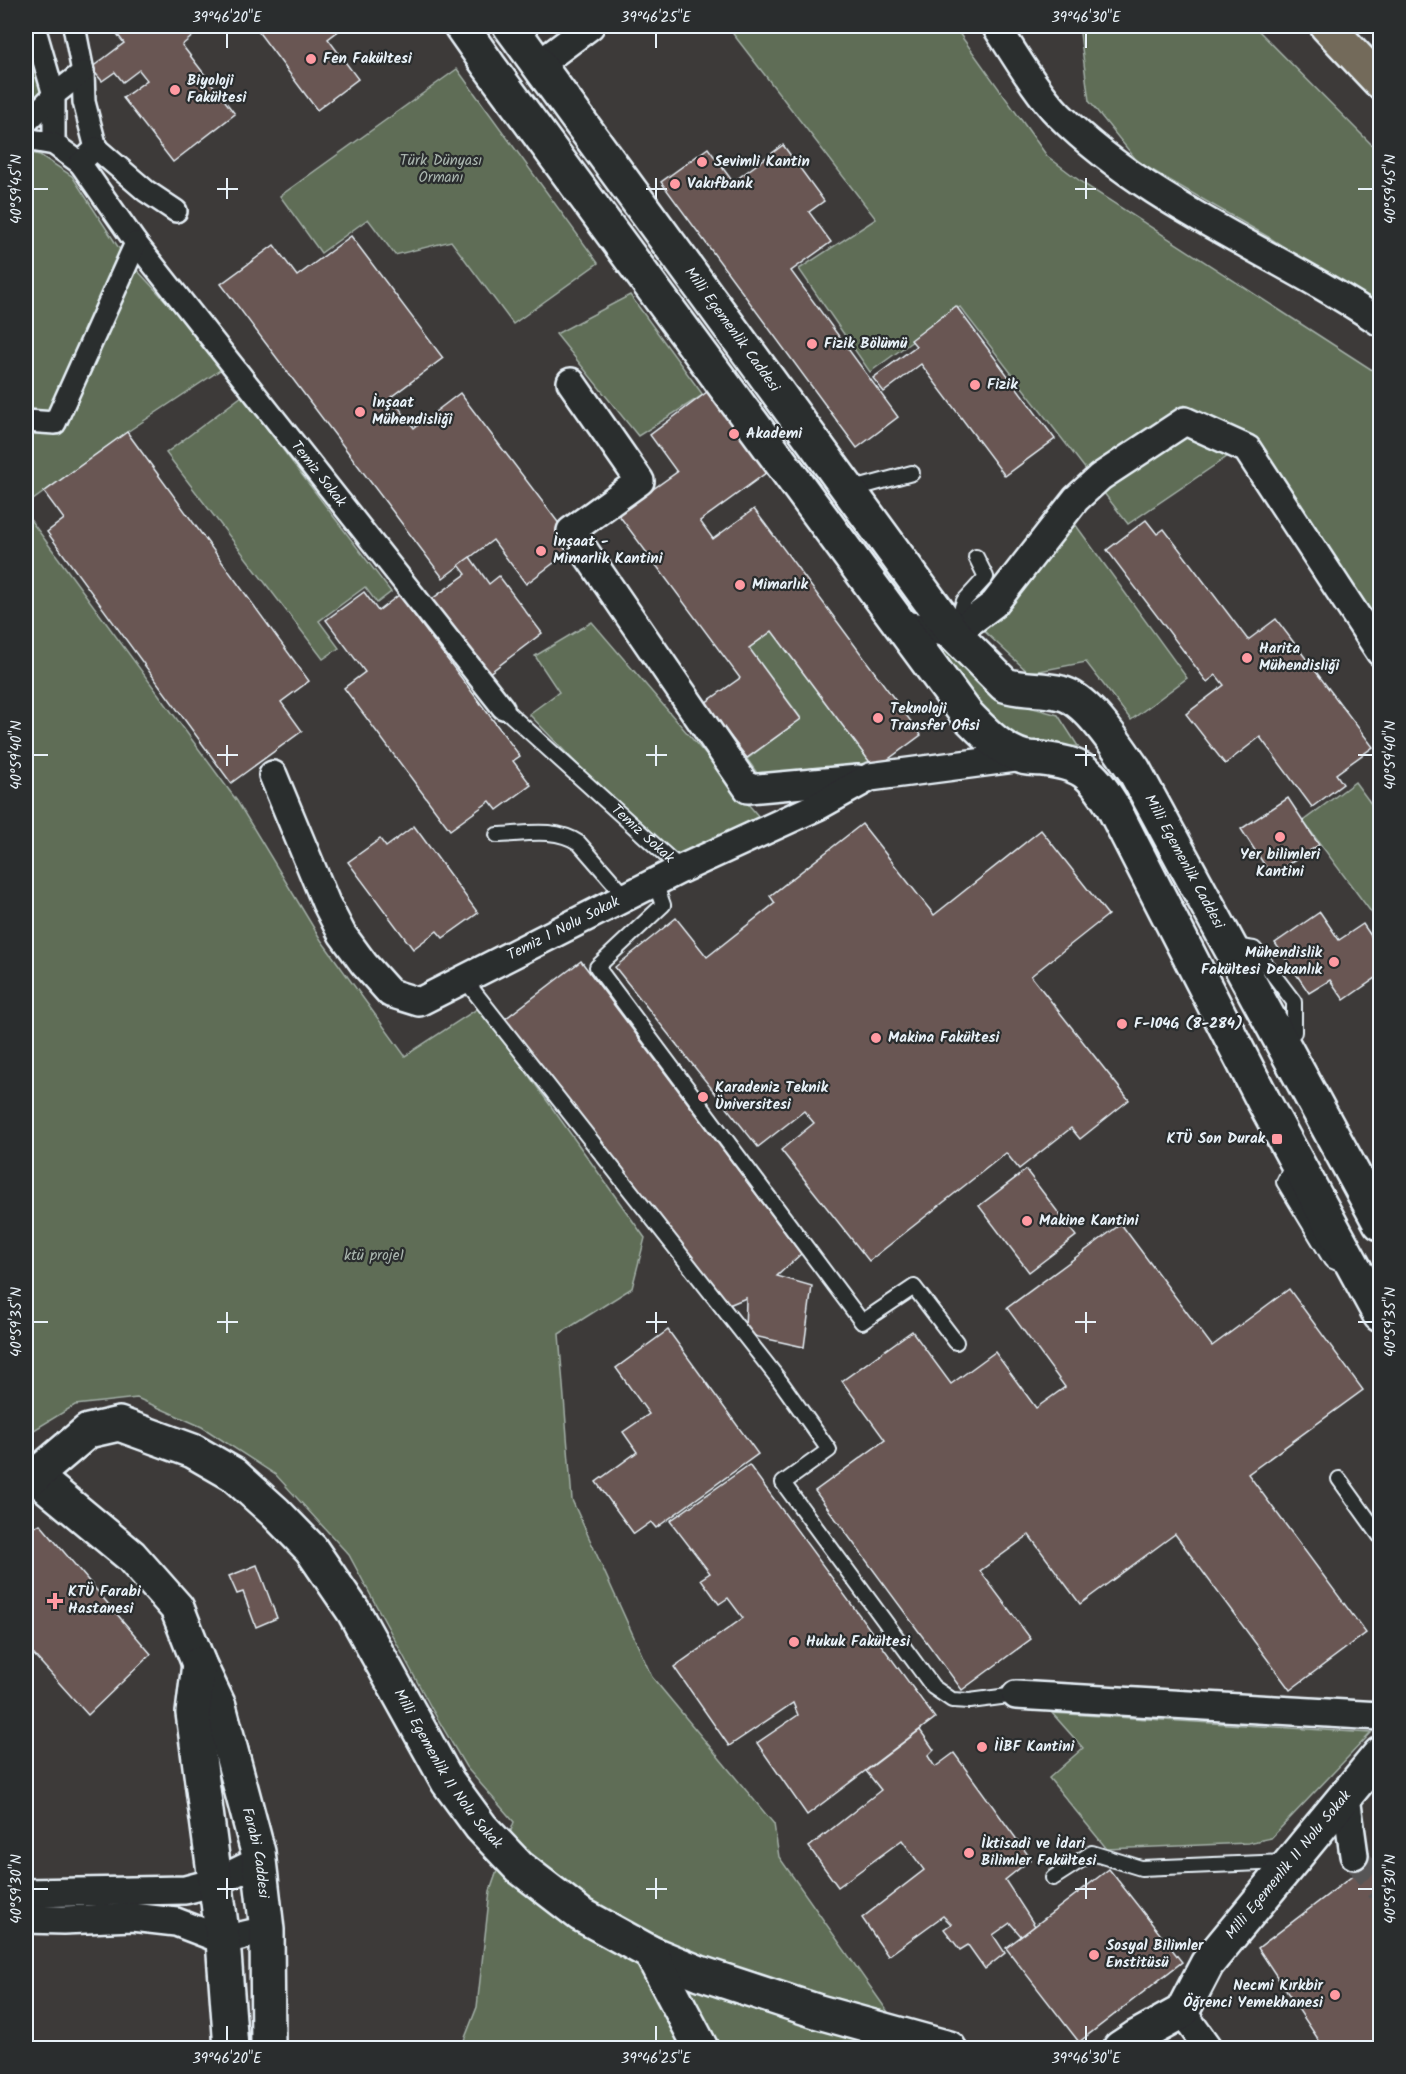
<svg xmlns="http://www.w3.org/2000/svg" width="1406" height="2074" font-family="Kalam,sans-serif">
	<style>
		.green { fill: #5e6d56; stroke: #a3afa7; stroke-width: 1.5 }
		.building { fill: #695752; stroke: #e8f1f8; stroke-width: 1.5 }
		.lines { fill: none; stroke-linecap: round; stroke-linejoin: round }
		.minor-tunnel { stroke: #575556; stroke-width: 27; stroke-dasharray: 27 14; stroke-linecap: butt }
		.service-casing { stroke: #e8f1f8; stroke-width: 18 }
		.pedestrian-casing { stroke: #e8f1f8; stroke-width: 26 }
		.minor-casing { stroke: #e8f1f8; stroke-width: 32 }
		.tertiary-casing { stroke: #e8f1f8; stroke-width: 38 }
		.trunk-casing { stroke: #e8f1f8; stroke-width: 38 }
		.service { stroke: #2a2d2e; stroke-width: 14 }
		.pedestrian { stroke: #2a2d2e; stroke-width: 21 }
		.minor { stroke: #2a2d2e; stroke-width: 27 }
		.tertiary { stroke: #2a2d2e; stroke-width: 33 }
		.trunk { stroke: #736b5a; stroke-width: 33 }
		.ticks { fill: none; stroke: #e8f1f8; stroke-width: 2 }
		.poi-dot { fill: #ff9aa2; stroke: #2a2d2e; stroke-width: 2 }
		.labels { text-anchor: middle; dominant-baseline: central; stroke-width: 4.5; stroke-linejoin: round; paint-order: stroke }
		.poi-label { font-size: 15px; font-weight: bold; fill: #e8f1f8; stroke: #2a2d2e; text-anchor: start }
		.park-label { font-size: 15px; fill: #aab6af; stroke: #2a2d2e }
		.street-label { font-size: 15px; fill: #e8f1f8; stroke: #2a2d2e }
		.neatline { fill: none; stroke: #e8f1f8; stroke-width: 2 }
		.ticks-label { font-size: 15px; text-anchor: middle; fill: #e8f1f8 }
	</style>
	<rect width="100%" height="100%" fill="#3d3a39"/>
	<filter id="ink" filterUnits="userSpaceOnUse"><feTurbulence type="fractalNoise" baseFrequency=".0167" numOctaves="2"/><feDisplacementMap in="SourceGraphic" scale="12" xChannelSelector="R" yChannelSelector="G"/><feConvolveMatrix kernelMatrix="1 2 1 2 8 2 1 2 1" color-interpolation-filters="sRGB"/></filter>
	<g filter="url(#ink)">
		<g class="green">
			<polygon points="727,26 954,26 1047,156 1084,184 1380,375 1380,647 1249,442 1128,524 960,307 870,372 799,269 876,219"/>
			<polygon points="1079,26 1254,26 1380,153 1380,311 1270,238 1138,162 1089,101"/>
			<polygon points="26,40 45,92 26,106"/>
			<polygon points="457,69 598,263 513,324 451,241 395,255 368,219 321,253 280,196"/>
			<polygon points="26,152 40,155 72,176 124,256 226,366 127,432 26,505"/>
			<polygon points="630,295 703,395 638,436 556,334"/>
			<polygon points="242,396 391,592 377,603 365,587 319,621 339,648 323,659 166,453"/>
			<polygon points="26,514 237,801 321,940 405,1056 480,1007 645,1238 632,1288 559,1334 572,1500 652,1677 774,1824 779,1857 888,2012 893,2048 461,2048 477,2007 490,1891 514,1822 466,1767 433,1711 349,1555 276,1475 202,1427 137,1398 75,1405 26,1435"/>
			<polygon points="1075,524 1187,678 1131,720 1086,662 1029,673 984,631"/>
			<polygon points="592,622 760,818 673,864 529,714 559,692 535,656"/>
			<polygon points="772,631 875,769 762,780 747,759 801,718 749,648"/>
			<polygon points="942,641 1001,699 1058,715 1078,746 1021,749 978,703 942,652"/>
			<polygon points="1355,782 1380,816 1380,924 1303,821"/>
			<polygon points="1052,1713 1371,1733 1271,1838 1248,1843 1107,1849 1049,1778 1083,1748"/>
		</g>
		<g class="building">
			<polygon points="111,26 186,26 194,35 182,45 235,114 173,162 123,98 147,80 139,70 123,82 115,72 102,81 91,68 124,43"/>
			<polygon points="254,26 345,26 328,39 358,79 317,110"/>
			<polygon points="783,145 824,201 809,212 831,242 791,271 898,417 857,448 661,182 708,148 733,182"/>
			<polygon points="351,236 443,358 391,397 414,428 460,393 576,546 526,584 493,540 443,578 221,284 274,245 297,276"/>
			<polygon points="956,306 1055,439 1005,476 921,364 884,392 873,378 916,346 911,340"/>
			<polygon points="711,389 770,470 700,521 713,539 754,509 921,735 875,769 772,631 749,648 801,719 747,758 705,703 740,678 618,514 677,472 650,435"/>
			<polygon points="127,432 309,681 281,702 302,731 231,783 47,532 64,519 44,492"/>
			<polygon points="1146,520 1157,534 1164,529 1248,640 1276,619 1373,747 1336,774 1343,784 1312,807 1260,737 1225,764 1186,714 1224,685 1216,675 1207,682 1107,550"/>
			<polygon points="470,557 489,584 499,576 542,633 484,677 428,602 466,574 459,565"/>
			<polygon points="364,592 378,611 399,595 520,756 513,761 531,785 497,810 490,801 450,830 344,688 365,672 326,620"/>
			<polygon points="1288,798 1319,845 1271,875 1241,829"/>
			<polygon points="862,824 934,915 1041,830 1108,915 1031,976 1129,1100 1080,1139 1071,1128 1019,1169 1006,1153 869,1261 781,1150 814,1123 804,1111 758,1147 615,967 676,918 707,957 775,903 770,896"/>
			<polygon points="414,826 478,913 443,938 437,931 413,949 348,862 380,839 386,847"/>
			<polygon points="1320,912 1339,940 1363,924 1380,949 1380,975 1344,1000 1330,980 1309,993 1275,943"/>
			<polygon points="581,961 801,1254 777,1276 812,1286 804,1347 745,1334 746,1298 724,1307 505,1019"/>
			<polygon points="1026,1170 1076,1236 1029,1272 979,1206"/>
			<polygon points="1121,1224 1212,1346 1289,1289 1363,1390 1248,1474 1366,1633 1290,1690 1175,1534 1080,1604 1029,1535 980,1571 1031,1639 962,1690 815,1491 885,1440 842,1381 912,1331 951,1384 995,1352 1036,1408 1065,1387 1007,1308"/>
			<polygon points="668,1330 758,1454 656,1528 651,1522 634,1534 596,1482 637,1452 623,1432 649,1414 616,1368"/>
			<polygon points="749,1465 935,1718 807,1815 757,1743 798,1715 793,1703 729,1746 674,1667 743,1618 728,1598 719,1604 701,1579 710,1573 670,1521"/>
			<polygon points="40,1524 151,1654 88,1715 26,1646 26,1529 28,1531"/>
			<polygon points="257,1565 277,1618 256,1627 243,1592 237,1594 229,1576"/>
			<polygon points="920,1730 934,1750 928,1756 935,1767 954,1753 1031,1859 1005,1880 1035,1926 1022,1937 1010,1923 993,1935 1005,1953 985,1969 968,1945 960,1950 944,1929 951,1924 943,1916 888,1956 862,1918 924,1870 902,1840 838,1887 809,1847 881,1790 866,1771"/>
			<polygon points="1380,1855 1380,2048 1324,2048 1258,1948"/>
			<polygon points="1109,1869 1182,1962 1079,2042 1006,1948"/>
		</g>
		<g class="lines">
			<polyline class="minor-tunnel" points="1354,1855 1380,1891"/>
			<defs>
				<g id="service">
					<polyline points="850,490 912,473"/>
					<polyline points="955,629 964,601 986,577 976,557"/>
					<path id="s1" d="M503 708 681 869"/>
					<path d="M497 835C524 834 556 827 579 843L626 897"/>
					<polyline points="655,883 663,905 597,967 862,1322 914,1287 956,1342"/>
					<polyline points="1234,946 1254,949 1294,1002 1294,1032 1285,1042"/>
					<polyline points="465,980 780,1381 829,1450 783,1483 933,1687 952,1700 970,1701 1016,1695"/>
					<polyline points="1294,1162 1284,1182 1331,1260 1347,1267"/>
					<polyline points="1339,1479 1380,1536"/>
					<polyline points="1053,1878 1092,1853 1141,1868 1287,1862"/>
				</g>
				<g id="pedestrian">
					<polyline points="74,26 83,72 84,102 96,148"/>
					<polyline points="35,30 54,95 54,144"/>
					<polyline points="26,123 54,95 83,72"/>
					<polyline points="26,139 54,144 80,163"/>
					<path id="s2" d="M96 148 80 163 136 243 503 708"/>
					<polyline points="96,148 146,191 176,211"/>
					<polyline points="26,421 55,423 136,243"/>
				</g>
				<g id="minor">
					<path d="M996 26C1014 53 1037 93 1059 115 1150 206 1275 251 1380 322"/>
					<polyline points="538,65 590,26"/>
					<polyline points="571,382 640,481 571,531 748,789 858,779"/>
					<polyline points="900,624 954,634 994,604 1076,499 1100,477 1185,421 1247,449 1380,652"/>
					<path id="s3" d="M273 775 326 903 342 934 364 964 390 993 419 1002 681 869 818 806 870 777 1023 757"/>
					<polyline points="1016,1695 1380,1716"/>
					<polyline points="1346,1797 1354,1855"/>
					<polyline points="26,1893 185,1890 216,1882 259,1861"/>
					<polyline points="26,1919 63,1920 132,1917 176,1922 223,1940 267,1930"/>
					<polyline points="1182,2012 1208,2048"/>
				</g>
				<g id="tertiary">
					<path d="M461 26 489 66 967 715C983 731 1000 750 1023 757 1029 759 1036 758 1042 759 1082 764 1091 772 1112 805L1263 1100 1380 1315"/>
					<path id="s4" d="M510 26 954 634 1005 685C1023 691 1042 688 1061 693 1088 699 1118 748 1134 770L1380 1223"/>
					<path id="s5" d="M26 1469 131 1556 177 1608 199 1664 219 1706 258 1852 267 1930 268 2048"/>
					<path id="s6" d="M35 1476 88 1431 119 1424 193 1451 233 1474 275 1512 311 1549 354 1612 448 1782 481 1827 519 1867 580 1914 651 1953 700 1973 819 2012 949 2048"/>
					<polyline points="199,1664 193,1713 223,1940 231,2048"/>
					<polyline points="651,1953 701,2048"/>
					<path id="s7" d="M1120 2048 1135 2038 1182 2012 1207 1964 1380 1754"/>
				</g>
				<polyline id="trunk" points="1327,26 1380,82"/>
			</defs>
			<use href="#service" class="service-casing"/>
			<use href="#pedestrian" class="pedestrian-casing"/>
			<use href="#minor" class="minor-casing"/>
			<use href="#tertiary" class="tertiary-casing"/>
			<use href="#trunk" class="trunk-casing"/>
			<use href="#service" class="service"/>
			<use href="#pedestrian" class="pedestrian"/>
			<use href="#minor" class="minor"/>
			<use href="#tertiary" class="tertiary"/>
			<use href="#trunk" class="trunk"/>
		</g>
	</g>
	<path class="ticks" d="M227 33V48M656 33V48M1086 33V48M227 178V199M656 178V199M1086 178V199M33 189H48M217 189H238M646 189H667M1075 189H1096M1358 189H1373M227 745V766M656 745V766M1086 745V766M33 755H48M217 755H238M646 755H667M1075 755H1096M1358 755H1373M227 1312V1333M656 1312V1333M1086 1312V1333M33 1322H48M217 1322H238M646 1322H667M1075 1322H1096M1358 1322H1373M227 1878V1899M656 1878V1899M1086 1878V1899M33 1889H48M217 1889H238M646 1889H667M1075 1889H1096M1358 1889H1373M227 2026V2041M656 2026V2041M1086 2026V2041"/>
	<g class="poi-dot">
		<circle cx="311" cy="59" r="6"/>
		<circle cx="175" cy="90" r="6"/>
		<circle cx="702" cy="162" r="6"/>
		<circle cx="675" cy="184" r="6"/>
		<circle cx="812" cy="344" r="6"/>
		<circle cx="975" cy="385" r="6"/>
		<circle cx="360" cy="412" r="6"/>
		<circle cx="734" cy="434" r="6"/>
		<circle cx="541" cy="551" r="6"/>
		<circle cx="740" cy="585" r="6"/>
		<circle cx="1247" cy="658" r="6"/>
		<circle cx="878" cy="718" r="6"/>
		<circle cx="1280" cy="837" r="6"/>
		<circle cx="1334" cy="962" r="6"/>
		<circle cx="1122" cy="1024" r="6"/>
		<circle cx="876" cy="1038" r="6"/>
		<circle cx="703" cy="1097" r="6"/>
		<rect x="1271" y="1133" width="12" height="12" rx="3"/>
		<circle cx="1027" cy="1221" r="6"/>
		<path d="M52 1592h6v6h6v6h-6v6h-6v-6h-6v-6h6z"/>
		<circle cx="794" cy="1642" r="6"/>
		<circle cx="982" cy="1747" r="6"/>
		<circle cx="969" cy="1853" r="6"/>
		<circle cx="1094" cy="1955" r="6"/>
		<circle cx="1335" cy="1995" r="6"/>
	</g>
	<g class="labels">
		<g class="poi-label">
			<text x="323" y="59">Fen Fakültesi</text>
			<text x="187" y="81">Biyoloji<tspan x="187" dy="17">Fakültesi</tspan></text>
			<text x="714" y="162">Sevimli Kantin</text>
			<text x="687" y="184">Vakıfbank</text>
			<text x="824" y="344">Fizik Bölümü</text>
			<text x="987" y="385">Fizik</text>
			<text x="372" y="403">İnşaat<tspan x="372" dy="17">Mühendisliği</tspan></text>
			<text x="746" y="434">Akademi</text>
			<text x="553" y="542">İnşaat -<tspan x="553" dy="17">Mimarlik Kantini</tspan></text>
			<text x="752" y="585">Mimarlık</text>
			<text x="1259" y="649">Harita<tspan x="1259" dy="17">Mühendisliği</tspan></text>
			<text x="890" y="709">Teknoloji<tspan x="890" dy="17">Transfer Ofisi</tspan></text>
			<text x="1280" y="855" text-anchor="middle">Yer bilimleri<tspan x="1280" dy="17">Kantini</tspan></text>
			<text x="1322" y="953" text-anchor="end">Mühendislik<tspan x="1322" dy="17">Fakültesi Dekanlık</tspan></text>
			<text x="1134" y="1024">F-104G (8-284)</text>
			<text x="888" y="1038">Makina Fakültesi</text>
			<text x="715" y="1088">Karadeniz Teknik<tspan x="715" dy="17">Üniversitesi</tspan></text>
			<text x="1265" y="1139" text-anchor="end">KTÜ Son Durak</text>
			<text x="1039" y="1221">Makine Kantini</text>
			<text x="68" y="1592">KTÜ Farabi<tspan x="68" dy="17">Hastanesi</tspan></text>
			<text x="806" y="1642">Hukuk Fakültesi</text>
			<text x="994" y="1747">İİBF Kantini</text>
			<text x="981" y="1844">İktisadi ve İdari<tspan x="981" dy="17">Bilimler Fakültesi</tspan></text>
			<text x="1106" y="1946">Sosyal Bilimler<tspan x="1106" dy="17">Enstitüsü</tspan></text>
			<text x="1323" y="1986" text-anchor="end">Necmi Kırkbir<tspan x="1323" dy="17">Öğrenci Yemekhanesi</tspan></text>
		</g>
		<g class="park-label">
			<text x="441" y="161">Türk Dünyası<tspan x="441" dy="17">Ormanı</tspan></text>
			<text x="374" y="1256">ktü proje1</text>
		</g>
		<g class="street-label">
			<text stroke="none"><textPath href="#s4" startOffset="376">Milli Egemenlik Caddesi</textPath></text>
			<text stroke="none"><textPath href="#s2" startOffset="414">Temiz Sokak</textPath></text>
			<text stroke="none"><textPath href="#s1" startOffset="188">Temiz Sokak</textPath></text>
			<text stroke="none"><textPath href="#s4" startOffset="1094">Milli Egemenlik Caddesi</textPath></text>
			<text stroke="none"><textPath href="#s3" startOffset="442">Temiz 1 Nolu Sokak</textPath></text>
			<text stroke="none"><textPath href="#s6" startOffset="594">Milli Egemenlik 11 Nolu Sokak</textPath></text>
			<text stroke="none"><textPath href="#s5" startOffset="464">Farabi Caddesi</textPath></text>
			<text stroke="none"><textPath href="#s7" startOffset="254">Milli Egemenlik 11 Nolu Sokak</textPath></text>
		</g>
	</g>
	<rect width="1406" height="2074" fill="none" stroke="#2a2d2e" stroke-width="66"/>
	<rect x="33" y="33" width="1340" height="2008" class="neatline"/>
	<g class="ticks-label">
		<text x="227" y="22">39°46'20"E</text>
		<text x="656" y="22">39°46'25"E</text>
		<text x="1086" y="22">39°46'30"E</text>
		<text transform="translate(16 189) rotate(-90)" y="5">40°59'45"N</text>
		<text transform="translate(1390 189) rotate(-90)" y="5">40°59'45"N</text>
		<text transform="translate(16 755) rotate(-90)" y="5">40°59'40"N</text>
		<text transform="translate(1390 755) rotate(-90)" y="5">40°59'40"N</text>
		<text transform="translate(16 1322) rotate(-90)" y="5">40°59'35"N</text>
		<text transform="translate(1390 1322) rotate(-90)" y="5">40°59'35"N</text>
		<text transform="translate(16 1889) rotate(-90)" y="5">40°59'30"N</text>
		<text transform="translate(1390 1889) rotate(-90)" y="5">40°59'30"N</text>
		<text x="227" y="2063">39°46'20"E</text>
		<text x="656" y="2063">39°46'25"E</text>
		<text x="1086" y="2063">39°46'30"E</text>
	</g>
</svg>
